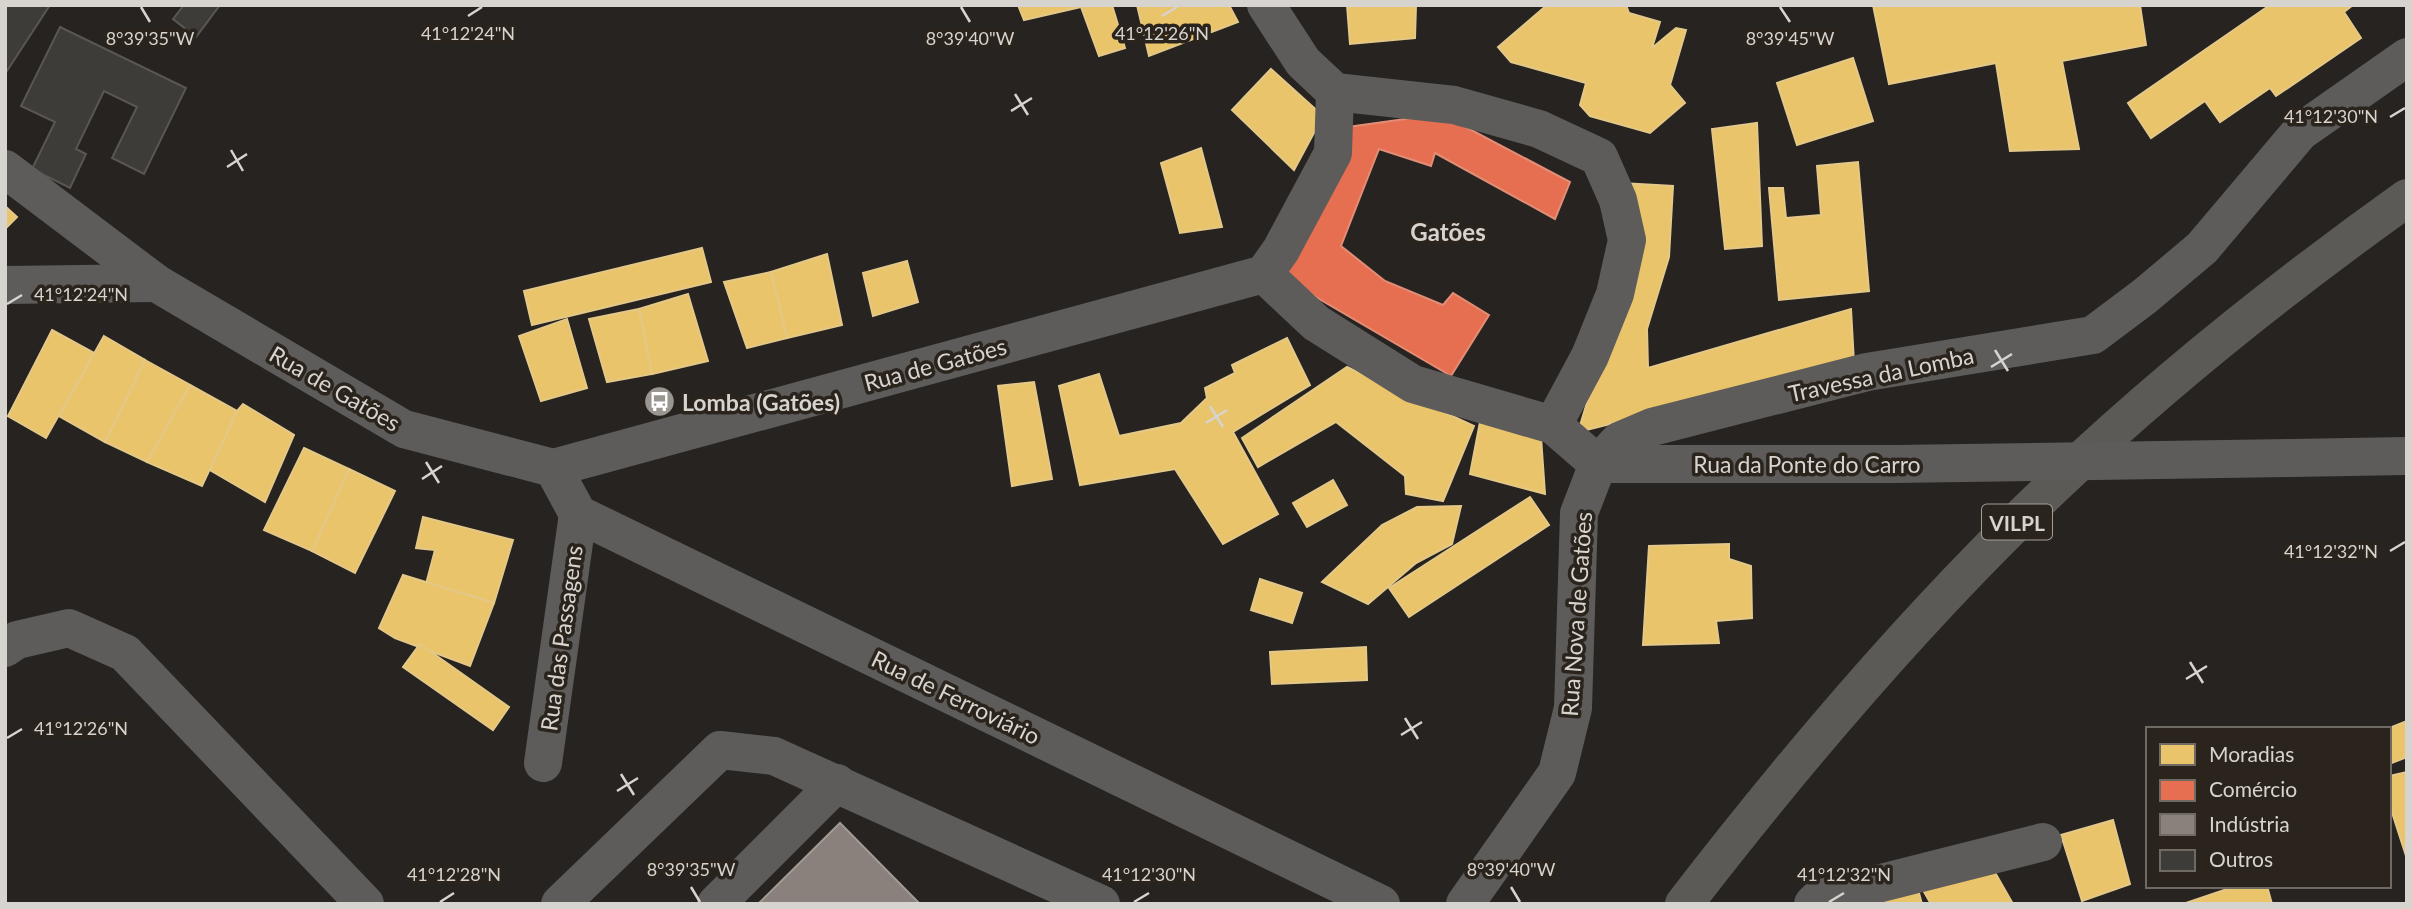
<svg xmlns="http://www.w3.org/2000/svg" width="2412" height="909" font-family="Lato,sans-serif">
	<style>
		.homes { fill: #e9c46a; stroke: #e4c888; stroke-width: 2 }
		.shops { fill: #e76f51; stroke: #e28d76; stroke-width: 2 }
		.industry { fill: #8a817c; stroke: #a19a95; stroke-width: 2 }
		.building { fill: #3e3c39; stroke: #595653; stroke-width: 2 }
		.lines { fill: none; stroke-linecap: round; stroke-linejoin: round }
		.minor { stroke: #5d5c5b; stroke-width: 38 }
		.highway { stroke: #5c5a57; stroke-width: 38 }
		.minor-bridge { stroke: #5d5c5b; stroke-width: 38 }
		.ticks { fill: none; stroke: #d7d3ce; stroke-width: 2.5 }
		.labels { text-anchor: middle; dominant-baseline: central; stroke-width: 7; stroke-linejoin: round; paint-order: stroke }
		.shield { fill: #2a241c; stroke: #a39e99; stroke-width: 2 }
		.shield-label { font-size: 21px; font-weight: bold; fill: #d7d3ce }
		.street-label { font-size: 23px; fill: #d7d3ce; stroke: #2a241c }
		.poi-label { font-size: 23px; font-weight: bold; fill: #d7d3ce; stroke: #2a241c; text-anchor: start }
		.neighbourhood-label { font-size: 24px; font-weight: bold; fill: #d7d3ce; stroke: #2a241c }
		.ticks-label { font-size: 18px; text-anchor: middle; fill: #d7d3ce; stroke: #2a241c; stroke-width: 7; stroke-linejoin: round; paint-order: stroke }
	</style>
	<rect width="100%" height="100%" fill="#262320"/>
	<g class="homes">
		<polygon points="1018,5 1112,5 1125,48 1099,56 1081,7 1024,20"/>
		<polygon points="1137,5 1229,5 1238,22 1149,56"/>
		<polygon points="1347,5 1416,5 1415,38 1350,44"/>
		<polygon points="1547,5 1626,5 1629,13 1660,22 1652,48 1676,28 1686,30 1670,85 1685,103 1650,133 1590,116 1580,105 1586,83 1511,62 1498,47"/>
		<polygon points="1873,5 2140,5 2146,45 2062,61 2079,149 2010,151 1996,63 1889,84"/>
		<polygon points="2270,5 2353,5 2344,12 2361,38 2276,96 2270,88 2220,122 2205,101 2151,138 2128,103"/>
		<polygon points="1853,58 1873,121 1797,145 1777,83"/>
		<polygon points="1271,69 1323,116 1294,170 1232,110"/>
		<polygon points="1757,123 1762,246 1725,249 1712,129"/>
		<polygon points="1201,148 1222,227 1180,233 1161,163"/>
		<polygon points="1858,162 1869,291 1779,300 1769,188 1783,188 1786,218 1821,215 1817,166"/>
		<polygon points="1621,183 1673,186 1669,257 1647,329 1648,368 1851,309 1854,363 1578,432 1635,245"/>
		<polygon points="5,206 17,217 5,229"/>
		<polygon points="702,248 711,282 532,325 524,291"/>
		<polygon points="827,254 842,325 787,338 771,272"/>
		<polygon points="907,261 918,302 873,316 863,273"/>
		<polygon points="771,272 787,338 747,348 724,282"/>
		<polygon points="688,294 708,361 652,374 639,309"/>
		<polygon points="639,309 652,374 607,382 589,319"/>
		<polygon points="567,319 587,388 541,401 519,336"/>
		<polygon points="52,330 94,353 46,438 8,416"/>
		<polygon points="104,336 145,360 105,442 59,416"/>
		<polygon points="1287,338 1310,385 1233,432 1278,514 1223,544 1175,469 1080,485 1059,386 1099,374 1119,436 1181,423 1207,398 1205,388 1235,373 1232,365"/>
		<polygon points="145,360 190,385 147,462 105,442"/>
		<polygon points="1347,367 1474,426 1443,501 1406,494 1405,476 1336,422 1258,467 1242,438"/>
		<polygon points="1034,382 1052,479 1012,486 998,386"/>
		<polygon points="190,385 237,411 202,486 147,462"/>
		<polygon points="243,404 294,435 265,502 210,470 237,411"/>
		<polygon points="1480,422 1541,437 1545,494 1470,474"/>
		<polygon points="304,448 349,469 312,551 264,530"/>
		<polygon points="349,469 395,491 355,573 312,551"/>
		<polygon points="1333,480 1347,505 1307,527 1293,503"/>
		<polygon points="1530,497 1549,525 1409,617 1389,588"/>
		<polygon points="1461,506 1452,544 1416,563 1368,604 1322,582 1382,525 1417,507"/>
		<polygon points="423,517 513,540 494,603 426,584 435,550 416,548"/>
		<polygon points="1729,544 1729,559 1751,566 1752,618 1716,621 1719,643 1643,645 1649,546"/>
		<polygon points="403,575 494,603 470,666 395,638 379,628"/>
		<polygon points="1260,579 1302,593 1292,623 1251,610"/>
		<polygon points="420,644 509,707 493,730 403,667"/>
		<polygon points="1366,647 1367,680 1272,684 1270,652"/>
		<polygon points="2407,721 2407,757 2389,764 2387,729"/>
		<polygon points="2407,772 2407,859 2389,803 2389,776"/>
		<polygon points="2113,820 2130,884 2082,901 2061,835"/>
		<polygon points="1993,869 2013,904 1931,904 1920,885"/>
		<polygon points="1916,882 1922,904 1850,904"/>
		<polygon points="2236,886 2267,886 2272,904 2183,904"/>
	</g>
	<polygon class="shops" points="1441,114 1570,182 1555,219 1435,153 1431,166 1379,149 1341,246 1385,281 1443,305 1453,293 1489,315 1451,376 1280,276 1348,127"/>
	<polygon class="industry" points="840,823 920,904 758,904"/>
	<g class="building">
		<polygon points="5,5 50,5 5,74"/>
		<polygon points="184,5 220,5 196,37 173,19"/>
		<polygon points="60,27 186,88 144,174 112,158 137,107 104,91 76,149 86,154 70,188 32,169 55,122 21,106"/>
	</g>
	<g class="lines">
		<g class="minor">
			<polyline points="1335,92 1454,105 1539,129 1599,157 1618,200 1627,240 1615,294 1590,356 1553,425"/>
			<polyline points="5,169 156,283 404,429 553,468 1264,274 1281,250 1333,153 1335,92 1303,62 1266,5"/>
			<polyline points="1264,274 1316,323 1413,384 1553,425 1598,464 1894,464"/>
			<polyline points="5,285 156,283"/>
			<polyline points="2291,458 2407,456"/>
			<polyline points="553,468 578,514 1381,904"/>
			<polyline points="5,648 17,640 69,628 125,653 365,904"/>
			<polyline points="543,763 578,514"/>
			<polyline points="560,904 720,750 774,756 1101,904"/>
			<polyline points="716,904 837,783"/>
			<polyline points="1465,904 1557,773 1573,708 1579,513 1598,464 1619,441 1652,427 1867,372 2093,335 2145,296 2202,248 2300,132 2407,57"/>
			<polyline points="1813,904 1818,899 2043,842"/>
		</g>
		<path class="highway" d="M1684 904C1799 755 1922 610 2059 481 2168 378 2285 285 2407 198"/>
		<polyline class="minor-bridge" points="1894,464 2291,458"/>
	</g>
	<path class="ticks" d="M141 7 150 22M961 7 970 22M1780 7 1790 22M468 16 482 7M1162 16 1177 7M1015 94 1028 115M1011 111 1032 98M2390 117 2405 108M231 150 243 171M227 167 247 154M7 304 22 295M1995 350 2008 371M1991 367 2012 354M1210 406 1223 427M1206 423 1227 410M426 462 439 483M422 479 442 466M2390 551 2405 542M2190 662 2203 683M2186 679 2207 666M1405 718 1418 739M1401 735 1422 722M7 738 22 729M621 774 634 795M617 791 638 778M691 887 700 902M1511 887 1520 902M440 902 454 893M1134 902 1149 893M1829 902 1844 893"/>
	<defs>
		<symbol id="bus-disc" viewBox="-11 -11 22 22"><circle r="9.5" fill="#999591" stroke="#2a241c"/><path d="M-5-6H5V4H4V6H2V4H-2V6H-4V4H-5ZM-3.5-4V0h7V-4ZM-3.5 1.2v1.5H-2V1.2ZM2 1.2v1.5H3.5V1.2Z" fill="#fff"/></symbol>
	</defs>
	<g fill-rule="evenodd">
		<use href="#bus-disc" x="642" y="384" width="35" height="35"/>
	</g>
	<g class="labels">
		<rect class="shield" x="1982" y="504.5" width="70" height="35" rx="5"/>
		<g class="shield-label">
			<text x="2017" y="522">VILPL</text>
		</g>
		<g class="street-label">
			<text transform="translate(935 364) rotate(-15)">Rua de Gatões</text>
			<text transform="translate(1881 374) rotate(-12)">Travessa da Lomba</text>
			<text transform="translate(335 388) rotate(30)">Rua de Gatões</text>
			<text x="1807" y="464">Rua da Ponte do Carro</text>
			<text transform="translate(1576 614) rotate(-86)">Rua Nova de Gatões</text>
			<text transform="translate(561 638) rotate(-82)">Rua das Passagens</text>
			<text transform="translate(956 697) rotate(26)">Rua de Ferroviário</text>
		</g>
		<g class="poi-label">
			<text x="682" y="402">Lomba (Gatões)</text>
		</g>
		<g class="neighbourhood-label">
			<text x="1448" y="231">Gatões</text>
		</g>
	</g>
	<g class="ticks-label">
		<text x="468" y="40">41°12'24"N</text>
		<text x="1162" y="40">41°12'26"N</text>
		<text x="970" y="45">8°39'40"W</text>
		<text x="1790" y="45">8°39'45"W</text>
		<text x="150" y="45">8°39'35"W</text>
		<text x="2331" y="123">41°12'30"N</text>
		<text x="81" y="301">41°12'24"N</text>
		<text x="2331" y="558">41°12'32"N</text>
		<text x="81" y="735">41°12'26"N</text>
		<text x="691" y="876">8°39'35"W</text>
		<text x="1511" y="876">8°39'40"W</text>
		<text x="454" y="881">41°12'28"N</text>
		<text x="1149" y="881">41°12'30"N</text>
		<text x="1844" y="881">41°12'32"N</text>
	</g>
	<rect width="2412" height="909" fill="none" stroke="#d7d3ce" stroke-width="14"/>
	<rect x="2146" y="727" width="245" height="161" fill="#2a241c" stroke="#6f6a63" stroke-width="2"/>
	<rect x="2160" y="744" width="35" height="21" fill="#e9c46a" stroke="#6f6a63" stroke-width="2"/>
	<text x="2209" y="762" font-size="21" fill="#d7d3ce">Moradias</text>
	<rect x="2160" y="780" width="35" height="21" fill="#e76f51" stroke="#6f6a63" stroke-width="2"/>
	<text x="2209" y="797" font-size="21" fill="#d7d3ce">Comércio</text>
	<rect x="2160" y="814" width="35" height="21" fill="#8a817c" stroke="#6f6a63" stroke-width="2"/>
	<text x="2209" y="832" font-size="21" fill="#d7d3ce">Indústria</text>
	<rect x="2160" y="850" width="35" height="21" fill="#3e3c39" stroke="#6f6a63" stroke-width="2"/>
	<text x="2209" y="867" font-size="21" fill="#d7d3ce">Outros</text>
</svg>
